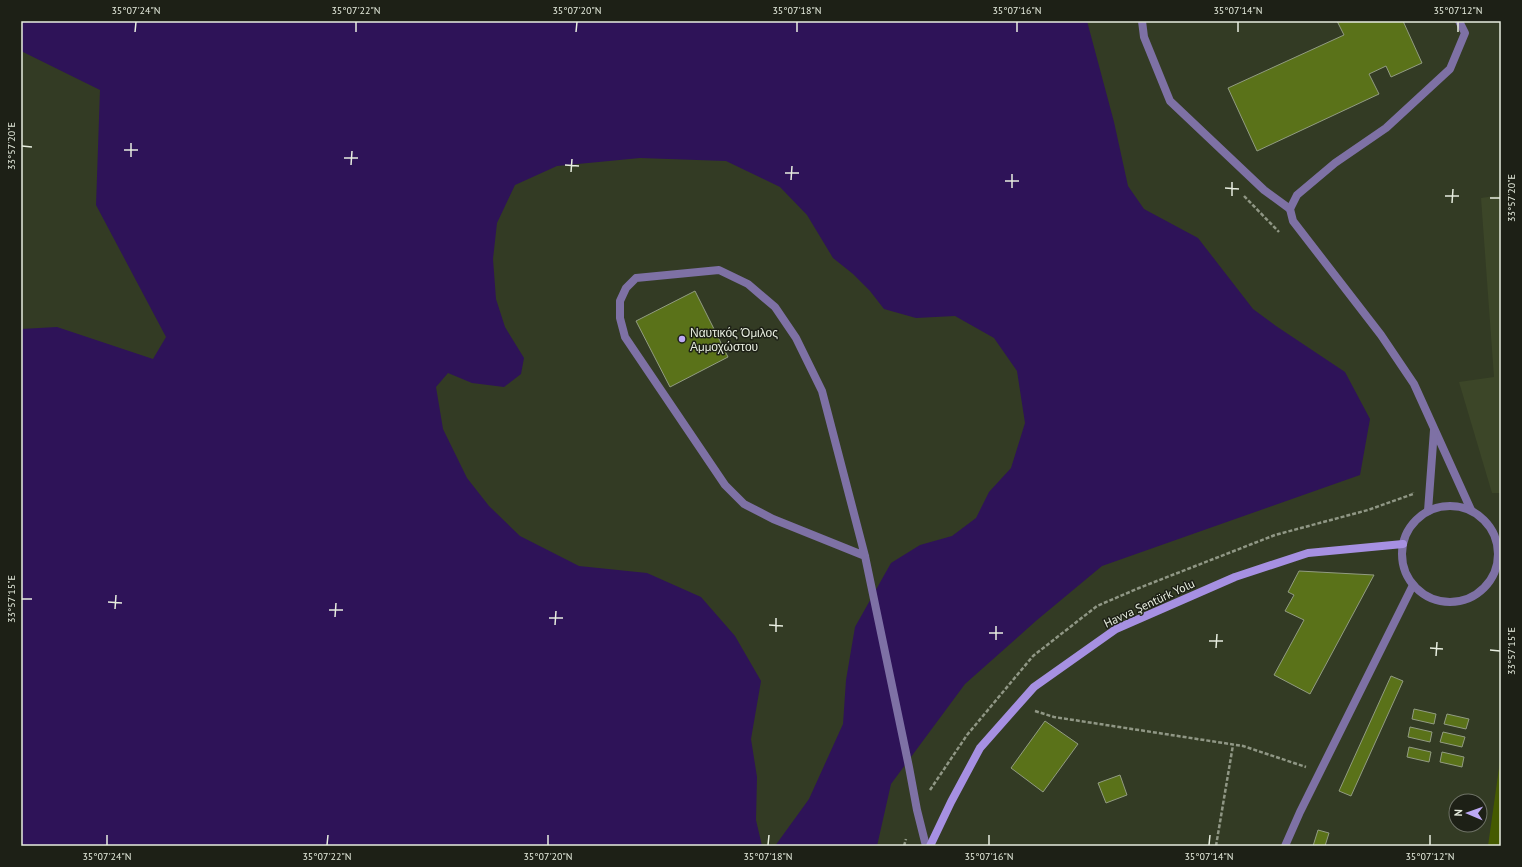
<svg xmlns="http://www.w3.org/2000/svg" width="1522" height="867" font-family="'PT Sans',sans-serif">
	<style>
		.built { fill: #3c4628 }
		.green { fill: #455a00 }
		.water { fill: #2e1358 }
		.building { fill: #5a7219; stroke: #929c82 }
		.lines { fill: none; stroke-linecap: round; stroke-linejoin: round }
		.path { stroke: #909785; stroke-width: 2.5; stroke-dasharray: 4 2; stroke-linecap: butt }
		.lane { stroke: #7e71a5; stroke-width: 8 }
		.street { stroke: #7e71a5; stroke-width: 8 }
		.secondary { stroke: #a690e2; stroke-width: 8 }
		.ticks { fill: none; stroke: #e7eddf; stroke-width: 1.5 }
		.poi-dot { fill: #bda9f5; stroke: #1d2016; stroke-width: 1.5 }
		.labels { text-anchor: middle; dominant-baseline: central; stroke-width: 3; stroke-linejoin: round; paint-order: stroke }
		.poi-label { font-size: 12px; fill: #e7eddf; stroke: #1d2016; text-anchor: start }
		.street-label { font-size: 12px; fill: #e7eddf; stroke: #1d2016 }
		.neatline { fill: none; stroke: #e7eddf; stroke-width: 1.5 }
		.ticks-label { font-size: 10px; text-anchor: middle; fill: #e7eddf }
	</style>
	<rect width="100%" height="100%" fill="#333b24"/>
	<polygon class="built" points="1501,195 1501,493 1492,493 1459,382 1494,377 1481,198"/>
	<polygon class="green" points="1501,754 1501,846 1488,846"/>
	<polygon class="water" points="21,21 1087,21 1114,122 1128,186 1144,209 1198,238 1253,309 1276,326 1345,372 1370,419 1360,475 1102,566 1037,620 965,684 891,784 877,846 775,846 809,799 843,724 846,680 855,627 891,563 920,545 952,536 976,518 989,492 1011,468 1025,423 1017,371 994,338 955,316 916,318 884,309 870,291 853,274 833,258 807,215 780,187 726,161 640,158 557,166 515,185 497,223 493,259 496,299 505,327 524,358 521,374 504,387 472,383 448,373 436,387 443,429 467,478 489,506 520,536 579,566 647,573 701,597 735,636 761,681 751,739 757,777 756,820 762,846 21,846 21,329 57,327 153,359 166,337 96,205 100,90 21,51"/>
	<g class="building">
		<polygon points="1337,21 1403,21 1422,63 1391,77 1386,66 1369,74 1379,94 1257,151 1228,88 1344,35"/>
		<polygon points="695,291 728,357 670,387 636,321"/>
		<polygon points="1299,571 1374,575 1310,694 1274,675 1304,620 1285,611 1294,595 1288,592"/>
		<polygon points="1391,676 1403,681 1351,796 1339,791"/>
		<polygon points="1414,709 1436,714 1434,724 1412,719"/>
		<polygon points="1447,714 1469,719 1466,729 1444,724"/>
		<polygon points="1045,721 1078,744 1043,792 1011,768"/>
		<polygon points="1410,727 1432,732 1430,742 1408,737"/>
		<polygon points="1443,732 1465,737 1462,747 1440,742"/>
		<polygon points="1409,747 1431,752 1429,762 1407,757"/>
		<polygon points="1442,752 1464,757 1462,767 1440,762"/>
		<polygon points="1120,775 1127,795 1106,803 1098,783"/>
		<polygon points="1318,830 1329,833 1325,846 1313,846"/>
	</g>
	<g class="lines">
		<g class="path">
			<polyline points="1244,196 1279,232"/>
			<polyline points="1035,711 1054,717 1243,746 1306,767"/>
			<polyline points="930,790 967,735 1033,656 1097,606 1139,588 1275,535 1368,510 1413,494 1413,492"/>
			<polyline points="904,846 906,839"/>
			<polyline points="1216,846 1233,745"/>
		</g>
		<polyline class="lane" points="865,556 773,519 744,504 725,485 625,337 620,318 620,301 626,288 636,278 719,270 748,284 775,307 796,338 822,391 865,556 909,767 917,810 926,846"/>
		<g class="street">
			<polyline points="1142,21 1144,37 1170,101 1264,190 1290,209"/>
			<polyline points="1459,21 1465,33 1450,69 1386,128 1335,163 1297,195 1290,209 1293,221 1381,335 1414,384 1471,510"/>
			<circle cx="1450" cy="554" r="48"/>
			<polyline points="1428,511 1434,430"/>
			<polyline points="1285,846 1300,812 1413,585"/>
		</g>
		<polyline class="secondary" points="930,846 951,802 980,748 1034,687 1116,629 1235,577 1308,553 1403,544"/>
	</g>
	<path class="ticks" d="M135 32 136 22M356 32V22M576 32 577 22M797 32V22M1017 32V22M1238 32V22M1458 32V22M22 146 32 147M124 150H138M131 157V143M344 158H358M351 165 352 151M565 165 579 166M571 172 572 159M785 173H799M791 180 792 166M1005 181H1019M1012 188V174M1225 188 1239 189M1232 196V182M1445 196H1459M1490 198H1500M1452 203 1453 189M22 599H32M108 602 122 603M115 609 116 595M329 610H343M335 617 336 603M549 618H563M555 625 556 611M769 625 783 626M776 632V618M989 633H1003M996 640V626M1209 641H1223M1216 648 1217 634M1430 648 1443 649M1490 650 1500 651M1436 656 1437 642M107 845V835M327 845 328 835M548 845V835M768 845 769 835M989 845V835M1209 845 1210 835M1430 845V835"/>
	<circle class="poi-dot" cx="682" cy="339" r="4"/>
	<g class="labels">
		<g class="poi-label">
			<text x="690" y="332">Ναυτικός Όμιλος<tspan x="690" dy="14">Αμμοχώστου</tspan></text>
		</g>
		<g class="street-label">
			<text transform="translate(1149 603) rotate(-25)">Havva Şentürk Yolu</text>
		</g>
	</g>
	<rect width="1522" height="867" fill="none" stroke="#1d2016" stroke-width="44"/>
	<g transform="translate(1468 813) rotate(272)"><circle r="19" fill="#1d2016" stroke="#6e7266"/>
	<path d="M0-3L7 15L0 10L-7 15Z" fill="#bda9f5"/>
	<text y="-6" font-size="11" font-weight="bold" text-anchor="middle" fill="#e7eddf">N</text>
	</g>
	<rect x="22" y="22" width="1478" height="823" class="neatline"/>
	<g class="ticks-label">
		<text x="136" y="14">35°07'24"N</text>
		<text x="356" y="14">35°07'22"N</text>
		<text x="577" y="14">35°07'20"N</text>
		<text x="797" y="14">35°07'18"N</text>
		<text x="1017" y="14">35°07'16"N</text>
		<text x="1238" y="14">35°07'14"N</text>
		<text x="1458" y="14">35°07'12"N</text>
		<text transform="translate(11 146) rotate(-90)" y="4">33°57'20"E</text>
		<text transform="translate(1511 198) rotate(-90)" y="4">33°57'20"E</text>
		<text transform="translate(11 599) rotate(-90)" y="4">33°57'15"E</text>
		<text transform="translate(1511 651) rotate(-90)" y="4">33°57'15"E</text>
		<text x="107" y="860">35°07'24"N</text>
		<text x="327" y="860">35°07'22"N</text>
		<text x="548" y="860">35°07'20"N</text>
		<text x="768" y="860">35°07'18"N</text>
		<text x="989" y="860">35°07'16"N</text>
		<text x="1209" y="860">35°07'14"N</text>
		<text x="1430" y="860">35°07'12"N</text>
	</g>
</svg>
